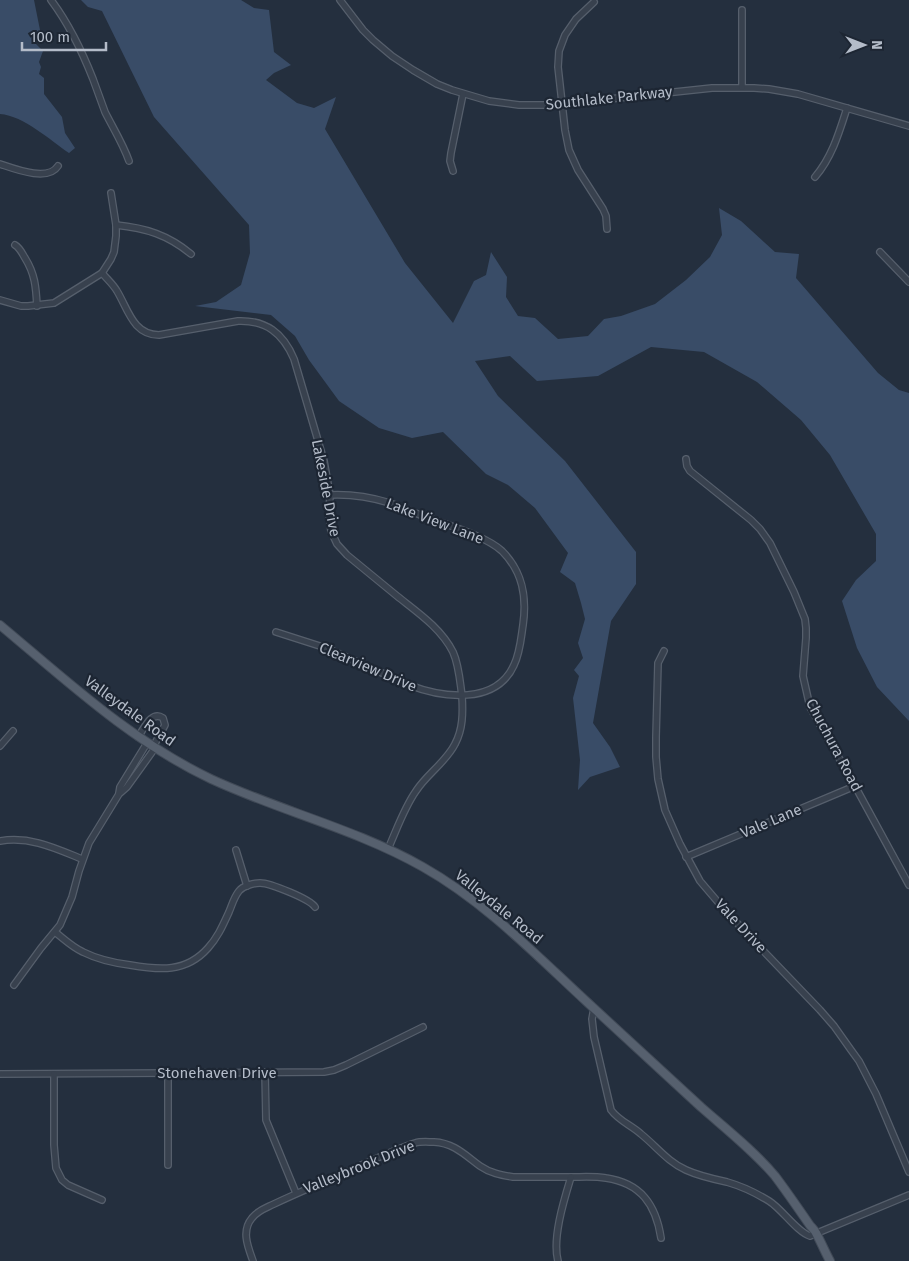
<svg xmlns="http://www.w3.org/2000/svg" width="909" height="1261" font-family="'Fira Sans',sans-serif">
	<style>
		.water { fill: #394c67 }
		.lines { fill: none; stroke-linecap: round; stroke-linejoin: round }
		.minor-casing { stroke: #565f6c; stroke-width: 8 }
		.major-casing { stroke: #414a57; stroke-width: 10 }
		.minor { stroke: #38414e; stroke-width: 5.5 }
		.major { stroke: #56606e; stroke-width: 8 }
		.labels { text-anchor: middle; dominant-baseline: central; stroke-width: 4.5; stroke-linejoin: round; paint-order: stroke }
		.street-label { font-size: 15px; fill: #b4bcc9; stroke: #1d2633 }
	</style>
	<rect width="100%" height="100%" fill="#242f3e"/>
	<g class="water">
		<path d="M0 0H34L41 35 36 44 43 51 39 62 41 67 39 74 44 78V94L62 117 65 133 75 148 69 153C50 140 24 116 0 114Z"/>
		<polygon points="81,0 241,0 254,8 269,10 274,52 291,65 274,73 266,80 297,103 314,108 336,97 325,129 405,263 453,323 474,281 486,275 491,252 507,277 506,297 518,316 535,318 558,339 588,336 604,319 621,316 655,304 686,280 710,257 722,235 719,208 741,221 775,252 799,254 796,278 878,373 899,390 909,393 909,721 877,687 857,648 842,601 856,580 876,561 876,534 830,455 801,420 757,382 704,352 651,347 598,376 537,381 510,356 475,361 498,396 565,461 636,552 636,584 611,621 593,723 610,747 620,767 590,777 578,790 580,760 573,698 579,676 574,670 583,658 578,643 585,619 581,603 575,583 560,572 568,553 535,508 508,485 486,474 443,432 412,438 379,428 339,401 309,360 295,336 271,315 195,306 216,302 241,285 250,253 249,225 154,117 102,11 88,7"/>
	</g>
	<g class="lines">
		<defs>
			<g id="minor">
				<path d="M51 0C69 24 82 51 93 79 97 90 101 101 105 112 113 128 123 144 129 161"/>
				<polyline points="340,0 363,30 373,40 392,56 413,70 437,84 452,90 489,101 519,105 553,105 712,88 754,88 769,89 798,94 909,126"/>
				<polyline points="594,2 576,19 565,35 559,51 558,67 565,130 569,150 578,170 603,209 606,216 607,229"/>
				<polyline points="742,10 742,87"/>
				<path d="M0 164C15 169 48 182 58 166"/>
				<polyline points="453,171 450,161 451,153 463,94"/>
				<path d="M815 177C832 157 839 133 847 108"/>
				<path d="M116 225C146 228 168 235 191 254"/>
				<path d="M15 245C20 248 22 253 25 258 35 274 36 287 37 306"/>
				<polyline points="880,252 909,282"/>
				<path d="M102 273C107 279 113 284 117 291 128 309 133 335 159 335L238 321C266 320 283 333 294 359L324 461 330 495 329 513 331 531 337 544 347 555C364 569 380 582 397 596 417 612 441 628 453 652 459 665 460 682 462 696 463 713 463 729 455 744 446 762 427 774 416 791 404 808 397 829 388 849"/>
				<polyline points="0,300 21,306 28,306 54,303 102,273 111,259 114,252 116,236 116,225 111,193"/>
				<polyline points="686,459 687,466 690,471 751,520 760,529 770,543 794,592 805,619 806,628 806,638 803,676 810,707 855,786 909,885"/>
				<path d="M276 632 326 648 409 685C443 698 496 705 514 665 520 653 521 638 523 625 527 597 523 572 502 551 486 536 447 525 426 517 414 513 402 507 390 503 370 497 351 494 330 495"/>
				<polyline points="664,651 658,663 656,737 656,757 658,779 665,810 680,844 700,881 723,908 752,939 820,1010 834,1026 851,1050 859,1061 876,1094 909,1172"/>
				<path d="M138 737C144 729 151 710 163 718L165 725 153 747"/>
				<polyline points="0,746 13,731"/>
				<polyline points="119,793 120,787 147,743"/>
				<path d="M0 841C30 836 55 848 82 859"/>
				<polyline points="236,850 247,886"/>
				<polyline points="686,857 855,786"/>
				<path d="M55 932C64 939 72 947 83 952 97 959 114 963 130 965 159 970 186 973 208 948 218 937 223 925 229 912 232 905 234 897 239 891 243 886 253 883 260 883 270 883 310 899 315 907"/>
				<polyline points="14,985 41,948 60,925 72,897 79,871 89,843 119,794 127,787 155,748"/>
				<path d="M594 1008 592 1019 594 1037 611 1110C619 1121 631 1125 641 1134 656 1146 668 1162 686 1170 699 1176 713 1179 727 1182 741 1186 756 1193 769 1201 782 1209 797 1232 810 1236L909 1195"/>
				<polyline points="265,1072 266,1120 296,1193"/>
				<polyline points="168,1073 168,1165"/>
				<polyline points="0,1074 324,1072 334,1070 346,1065 423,1027"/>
				<polyline points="54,1074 54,1145 56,1168 62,1180 68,1185 102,1200"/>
				<path d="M253 1261C248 1247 241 1231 252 1218 258 1210 266 1208 274 1204 293 1195 312 1187 330 1179 357 1168 387 1152 415 1143 421 1141 428 1142 434 1142 454 1143 465 1155 480 1166 490 1173 501 1175 513 1177 532 1177 551 1177 571 1177 582 1177 594 1176 606 1178 641 1183 656 1205 661 1238"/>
				<path d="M558 1261C552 1238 564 1200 571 1177"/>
			</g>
			<path id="major" d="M0 625C67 681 131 741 211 779 280 811 356 829 423 867 485 902 535 954 587 1002 625 1037 663 1072 701 1107 726 1129 753 1150 775 1176 787 1192 798 1208 809 1224 811 1227 814 1229 816 1233 821 1242 825 1252 830 1261"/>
		</defs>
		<use href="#minor" class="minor-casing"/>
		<use href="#major" class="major-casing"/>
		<use href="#minor" class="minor"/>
		<use href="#major" class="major"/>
	</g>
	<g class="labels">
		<g class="street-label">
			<text transform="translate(609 98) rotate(-6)">Southlake Parkway</text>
			<text transform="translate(326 488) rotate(79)">Lakeside Drive</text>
			<text transform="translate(435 521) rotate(21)">Lake View Lane</text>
			<text transform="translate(368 667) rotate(23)">Clearview Drive</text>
			<text transform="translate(130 711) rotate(36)">Valleydale Road</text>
			<text transform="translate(834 745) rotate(62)">Chuchura Road</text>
			<text transform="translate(771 821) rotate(-23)">Vale Lane</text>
			<text transform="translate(499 907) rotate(39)">Valleydale Road</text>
			<text transform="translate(741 926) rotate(47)">Vale Drive</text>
			<text x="217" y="1073">Stonehaven Drive</text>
			<text transform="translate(359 1167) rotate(-22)">Valleybrook Drive</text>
		</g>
	</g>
	<g transform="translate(864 45) rotate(90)" stroke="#1d2633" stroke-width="4" paint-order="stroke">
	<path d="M0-4L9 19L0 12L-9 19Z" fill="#b4bcc9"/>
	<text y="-8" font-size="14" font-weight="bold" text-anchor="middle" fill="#b4bcc9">N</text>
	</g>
	<path d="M22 42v8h84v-8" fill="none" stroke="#b4bcc9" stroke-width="2.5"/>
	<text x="30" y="42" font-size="15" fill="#b4bcc9" stroke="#1d2633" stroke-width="4" paint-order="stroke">100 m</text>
</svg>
